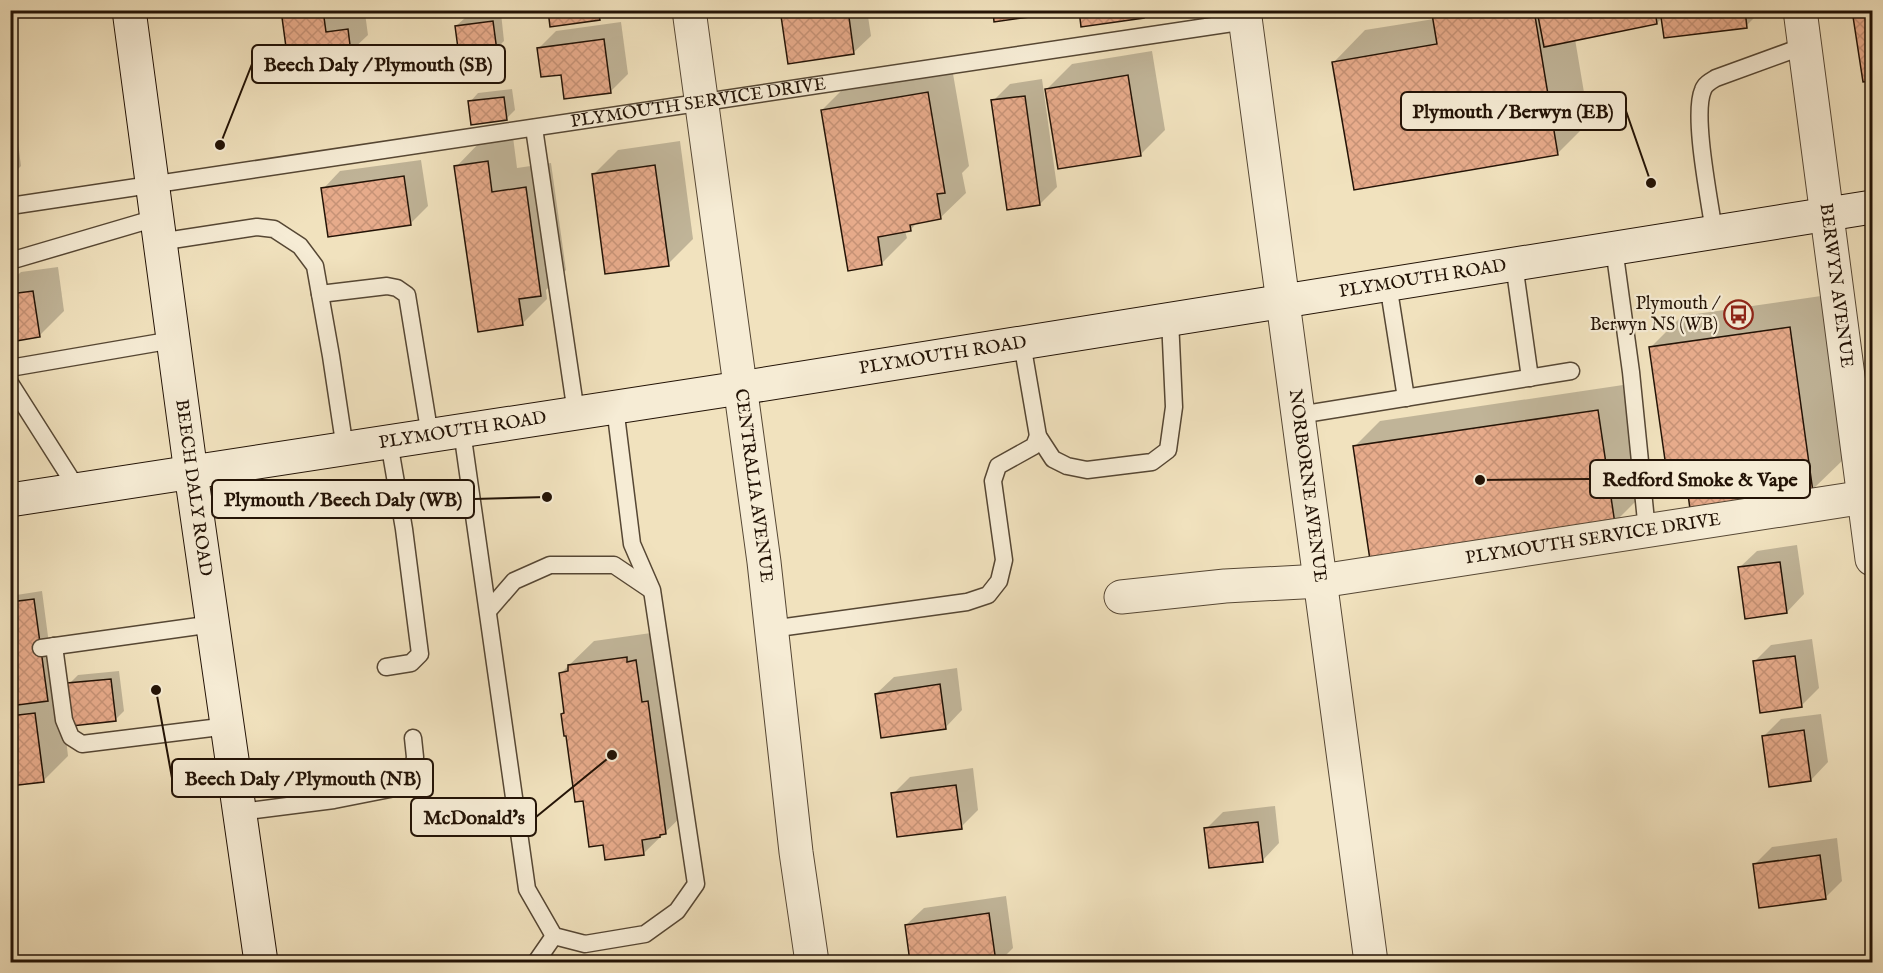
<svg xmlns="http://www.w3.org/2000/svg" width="1883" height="973" font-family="'IM FELL English',serif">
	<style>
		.shadow { fill: #0003 }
		.building { fill: url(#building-cross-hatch); stroke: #231306; stroke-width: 1.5 }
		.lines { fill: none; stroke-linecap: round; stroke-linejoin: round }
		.service-casing { stroke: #564734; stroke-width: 19 }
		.minor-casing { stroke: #564734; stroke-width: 35 }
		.secondary-casing { stroke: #231306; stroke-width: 35 }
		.service { stroke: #f6ecd5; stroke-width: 16 }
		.minor { stroke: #f6ecd5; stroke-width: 33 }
		.secondary { stroke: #f6ecd5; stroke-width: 33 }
		.labels { text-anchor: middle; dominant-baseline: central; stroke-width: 4.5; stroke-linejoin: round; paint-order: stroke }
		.street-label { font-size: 18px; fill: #231306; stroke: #f6ecd5 }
		.poi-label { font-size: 18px; fill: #231306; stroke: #f6ecd5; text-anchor: end }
		.leader { fill: none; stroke: #231306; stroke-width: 2 }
		.callout-dot { fill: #231306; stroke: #f6ecd5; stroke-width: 2 }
		.callout { fill: #f6ecd5; stroke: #231306; stroke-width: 2 }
		.callout-label { font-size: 20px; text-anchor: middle; font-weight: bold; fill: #231306 }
	</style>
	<defs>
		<pattern id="building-cross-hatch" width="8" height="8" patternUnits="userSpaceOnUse" patternTransform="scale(1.5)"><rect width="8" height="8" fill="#e7ab8b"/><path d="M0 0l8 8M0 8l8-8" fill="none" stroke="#c69276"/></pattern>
	</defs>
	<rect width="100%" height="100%" fill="#f1e2be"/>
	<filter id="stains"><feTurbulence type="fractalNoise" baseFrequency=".00333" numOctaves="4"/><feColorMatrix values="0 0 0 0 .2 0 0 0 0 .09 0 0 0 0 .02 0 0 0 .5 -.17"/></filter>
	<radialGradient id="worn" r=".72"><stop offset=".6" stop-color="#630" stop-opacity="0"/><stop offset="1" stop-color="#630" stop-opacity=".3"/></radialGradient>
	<g class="shadow">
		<polygon points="283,10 343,10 343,16 365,13 368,35 350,52"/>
		<polygon points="550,10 607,10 599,18"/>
		<polygon points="788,10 867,10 871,36 853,53 782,16"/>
		<polygon points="1080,10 1150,10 1144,17"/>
		<polygon points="1438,10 1762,10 1746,26 1663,17 1657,23 1575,39 1589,122 1557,154 1334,62 1365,30 1434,19 1434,15"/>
		<polygon points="1853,10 1872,10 1872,79 1864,81"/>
		<polygon points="501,13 504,41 496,49 456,26 465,18"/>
		<polygon points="621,22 628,74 611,91 563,73 539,48 556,31"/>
		<polygon points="1152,51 1165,130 1140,155 1047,89 1072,64"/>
		<polygon points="952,68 969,166 962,173 966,193 940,218 918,222 910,230 905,231 907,238 882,263 822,110 847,85"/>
		<polygon points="10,76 14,104 10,108"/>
		<polygon points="1042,79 1057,187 1040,204 993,101 1010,84"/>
		<polygon points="512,89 515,110 506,119 470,102 478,93"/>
		<polygon points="15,120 21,166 10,177 10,121"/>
		<polygon points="513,137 517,168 551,163 566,270 546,290 547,299 522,324 456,167 481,141"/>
		<polygon points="680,141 693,239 668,264 593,175 618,150"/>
		<polygon points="421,160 428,206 410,224 323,189 340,171"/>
		<polygon points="58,267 64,311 39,336 10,340 10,282 21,272"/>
		<polygon points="1821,296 1844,459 1812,490 1685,463 1650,348 1682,316"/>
		<polygon points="1623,385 1639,498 1614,523 1355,446 1380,421"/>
		<polygon points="1797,545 1804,594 1787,612 1739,568 1757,551"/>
		<polygon points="42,591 55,689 60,688 68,756 43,781 10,785 10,596"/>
		<polygon points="651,633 690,808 644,853 604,843 584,799 567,734 562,714 566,711 560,674 594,641"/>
		<polygon points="1812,639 1819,688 1802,705 1754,662 1771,645"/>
		<polygon points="957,668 962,710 945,728 876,694 894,677"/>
		<polygon points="119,671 124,711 115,720 69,684 78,675"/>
		<polygon points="1821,714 1828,762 1811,780 1763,737 1781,719"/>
		<polygon points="973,768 978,810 961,827 893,794 910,777"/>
		<polygon points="1275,806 1279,843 1262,861 1206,829 1223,812"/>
		<polygon points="1837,838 1842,881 1825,898 1755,864 1772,847"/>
		<polygon points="1006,896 1013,948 999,962 911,962 906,925 924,908"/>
	</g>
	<g class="building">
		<polygon points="281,10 323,10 326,32 348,29 351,53 288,62"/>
		<polygon points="548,10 598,10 600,20 550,27"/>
		<polygon points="819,10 848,10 854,54 788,64 781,16"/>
		<polygon points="993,10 1028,10 1029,17 994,22"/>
		<polygon points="1079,10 1143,10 1144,18 1081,27"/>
		<polygon points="1455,10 1534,10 1558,155 1354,190 1332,62 1437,44 1432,14"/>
		<polygon points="1565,10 1655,10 1657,24 1544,47 1538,16"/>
		<polygon points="1660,10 1745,10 1747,28 1664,38"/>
		<polygon points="1852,10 1872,10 1872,81 1863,82"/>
		<polygon points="493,21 497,51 459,56 455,26"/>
		<polygon points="604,39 611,93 564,99 561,75 541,77 537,48"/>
		<polygon points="1128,75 1141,156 1058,169 1045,89"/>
		<polygon points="928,92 945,193 937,194 941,219 910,225 911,231 878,237 882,265 848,271 821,110"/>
		<polygon points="1025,96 1040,205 1007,210 991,100"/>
		<polygon points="504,97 507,120 471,125 468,101"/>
		<polygon points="488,161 492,192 526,187 541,296 519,299 523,325 478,332 454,166"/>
		<polygon points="655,165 669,266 605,274 592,174"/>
		<polygon points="404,176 411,225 328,237 321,188"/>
		<polygon points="33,291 40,337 10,342 10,294"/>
		<polygon points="1790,327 1813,492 1690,509 1684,465 1666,467 1649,347"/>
		<polygon points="1598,410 1615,524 1370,560 1353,446"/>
		<polygon points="1780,562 1787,613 1745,619 1738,567"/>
		<polygon points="34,599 48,701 10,706 10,602"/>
		<polygon points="1795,656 1802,707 1760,713 1753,661"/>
		<polygon points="627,657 627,662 636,660 642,702 648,701 666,834 660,835 660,837 642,840 644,855 605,860 603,845 589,847 583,801 575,802 566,736 564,736 561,714 564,713 559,673 568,671 568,665"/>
		<polygon points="111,679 116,721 72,726 67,683"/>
		<polygon points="940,684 946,729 881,738 875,694"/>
		<polygon points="35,713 44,782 10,786 10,716"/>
		<polygon points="1804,730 1811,781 1769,787 1762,736"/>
		<polygon points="956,785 962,829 897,837 891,793"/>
		<polygon points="1258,822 1263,862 1209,868 1204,828"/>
		<polygon points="1820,855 1826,899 1759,908 1753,864"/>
		<polygon points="989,913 996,962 910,962 905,925"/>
	</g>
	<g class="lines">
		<defs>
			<g id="service">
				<polyline points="534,128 576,413"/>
				<path id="s1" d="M10 206 1246 21"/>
				<path d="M1714 232C1710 202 1692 115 1703 90 1705 84 1711 81 1716 78L1804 46"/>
				<polyline points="159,242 257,227 274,229 300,246 315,266 331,356 345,449"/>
				<polyline points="1614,248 1631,372 1647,531"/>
				<polyline points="10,261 156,218"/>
				<polyline points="1514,264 1530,378"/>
				<polyline points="1388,284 1406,398"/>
				<polyline points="320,294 387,286 397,288 407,295 430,436"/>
				<polyline points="1022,343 1038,436 1053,459 1067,466 1087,470 1152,462 1168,450 1174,407 1170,319"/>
				<polyline points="10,368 173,340"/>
				<polyline points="10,383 78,490"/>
				<polyline points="1299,415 1571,371"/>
				<polyline points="462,431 527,889 554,936 585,944 645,934 677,911 696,884 652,590 632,544 615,407"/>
				<polyline points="488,611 514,581 550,565 614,565 651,590"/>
				<polyline points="771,629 967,602 988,595 999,581 1004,560 993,481 998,466 1034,446 1038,436"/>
				<polyline points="54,646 64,720 71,737 82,744 228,726"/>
				<polyline points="41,648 213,624"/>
				<polyline points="386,667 411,663 420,654 404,529 389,442"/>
				<polyline points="240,812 334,800 400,787 412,777 415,757 413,738"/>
				<polyline points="536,962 554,936"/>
			</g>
			<g id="minor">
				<path id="s2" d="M689 10 764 562 796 852 812 962"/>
				<path id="s3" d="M1244 10 1371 962"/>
				<path id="s4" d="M1800 10 1872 559"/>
				<path id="s5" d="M1121 597 1225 586 1321 581 1865 497"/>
			</g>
			<g id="secondary">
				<path id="s6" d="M129 10 191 473 261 962"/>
				<path id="s7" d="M10 500 740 388 1872 207"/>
			</g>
		</defs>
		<use href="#service" class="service-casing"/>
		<use href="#minor" class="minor-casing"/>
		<use href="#secondary" class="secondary-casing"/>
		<use href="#service" class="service"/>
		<use href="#minor" class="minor"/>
		<use href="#secondary" class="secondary"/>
	</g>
	<defs>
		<symbol id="bus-ring" viewBox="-11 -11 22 22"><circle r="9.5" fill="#f6ecd5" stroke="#8f2418" stroke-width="1.5"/><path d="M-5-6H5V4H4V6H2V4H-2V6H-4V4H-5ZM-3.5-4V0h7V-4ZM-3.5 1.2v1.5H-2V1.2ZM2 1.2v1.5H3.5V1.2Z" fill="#8f2418"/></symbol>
	</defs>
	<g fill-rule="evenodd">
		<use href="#bus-ring" x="1722" y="298" width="33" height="33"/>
	</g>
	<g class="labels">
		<g class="street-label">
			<text stroke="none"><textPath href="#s1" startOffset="696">PLYMOUTH SERVICE DRIVE</textPath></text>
			<text stroke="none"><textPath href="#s7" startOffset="1430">PLYMOUTH ROAD</textPath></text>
			<text stroke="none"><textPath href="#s4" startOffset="278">BERWYN AVENUE</textPath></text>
			<text stroke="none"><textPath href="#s7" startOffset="944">PLYMOUTH ROAD</textPath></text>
			<text stroke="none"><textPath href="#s7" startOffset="458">PLYMOUTH ROAD</textPath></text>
			<text stroke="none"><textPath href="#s2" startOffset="480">CENTRALIA AVENUE</textPath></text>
			<text stroke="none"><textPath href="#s3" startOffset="480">NORBORNE AVENUE</textPath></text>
			<text stroke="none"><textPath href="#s6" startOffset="482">BEECH DALY ROAD</textPath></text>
			<text stroke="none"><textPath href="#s5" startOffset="476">PLYMOUTH SERVICE DRIVE</textPath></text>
		</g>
		<g class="poi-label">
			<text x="1718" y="304">Plymouth /<tspan x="1718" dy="21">Berwyn NS (WB)</tspan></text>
		</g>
	</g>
	<path class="leader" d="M220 145L252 64M1651 183L1626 111M1480 480L1590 479M547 497L474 499M156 690L172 778M612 755L536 817"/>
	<g class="callout-dot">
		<circle cx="220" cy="145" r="6"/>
		<circle cx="1651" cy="183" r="6"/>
		<circle cx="1480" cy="480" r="6"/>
		<circle cx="547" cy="497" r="6"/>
		<circle cx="156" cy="690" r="6"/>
		<circle cx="612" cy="755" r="6"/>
	</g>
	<g class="callout">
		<rect x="252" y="45" width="253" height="38" rx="6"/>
		<rect x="1401" y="92" width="225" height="38" rx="6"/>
		<rect x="1590" y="460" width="220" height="38" rx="6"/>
		<rect x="212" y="480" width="262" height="38" rx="6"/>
		<rect x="172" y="759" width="261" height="38" rx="6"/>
		<rect x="411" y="798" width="125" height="38" rx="6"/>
	</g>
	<g class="callout-label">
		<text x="378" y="71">Beech Daly / Plymouth (SB)</text>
		<text x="1513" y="118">Plymouth / Berwyn (EB)</text>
		<text x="1700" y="486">Redford Smoke &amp; Vape</text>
		<text x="343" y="506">Plymouth / Beech Daly (WB)</text>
		<text x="303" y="785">Beech Daly / Plymouth (NB)</text>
		<text x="474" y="824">McDonald's</text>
	</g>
	<rect width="1883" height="973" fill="none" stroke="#f1e2be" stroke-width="36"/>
	<rect x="12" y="12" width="1859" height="949" fill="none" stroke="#231306" stroke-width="3"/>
	<rect x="18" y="18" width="1847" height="937" fill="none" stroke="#231306" stroke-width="1.5"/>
	<rect width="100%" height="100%" filter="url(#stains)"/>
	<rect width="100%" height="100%" fill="url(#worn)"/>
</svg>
